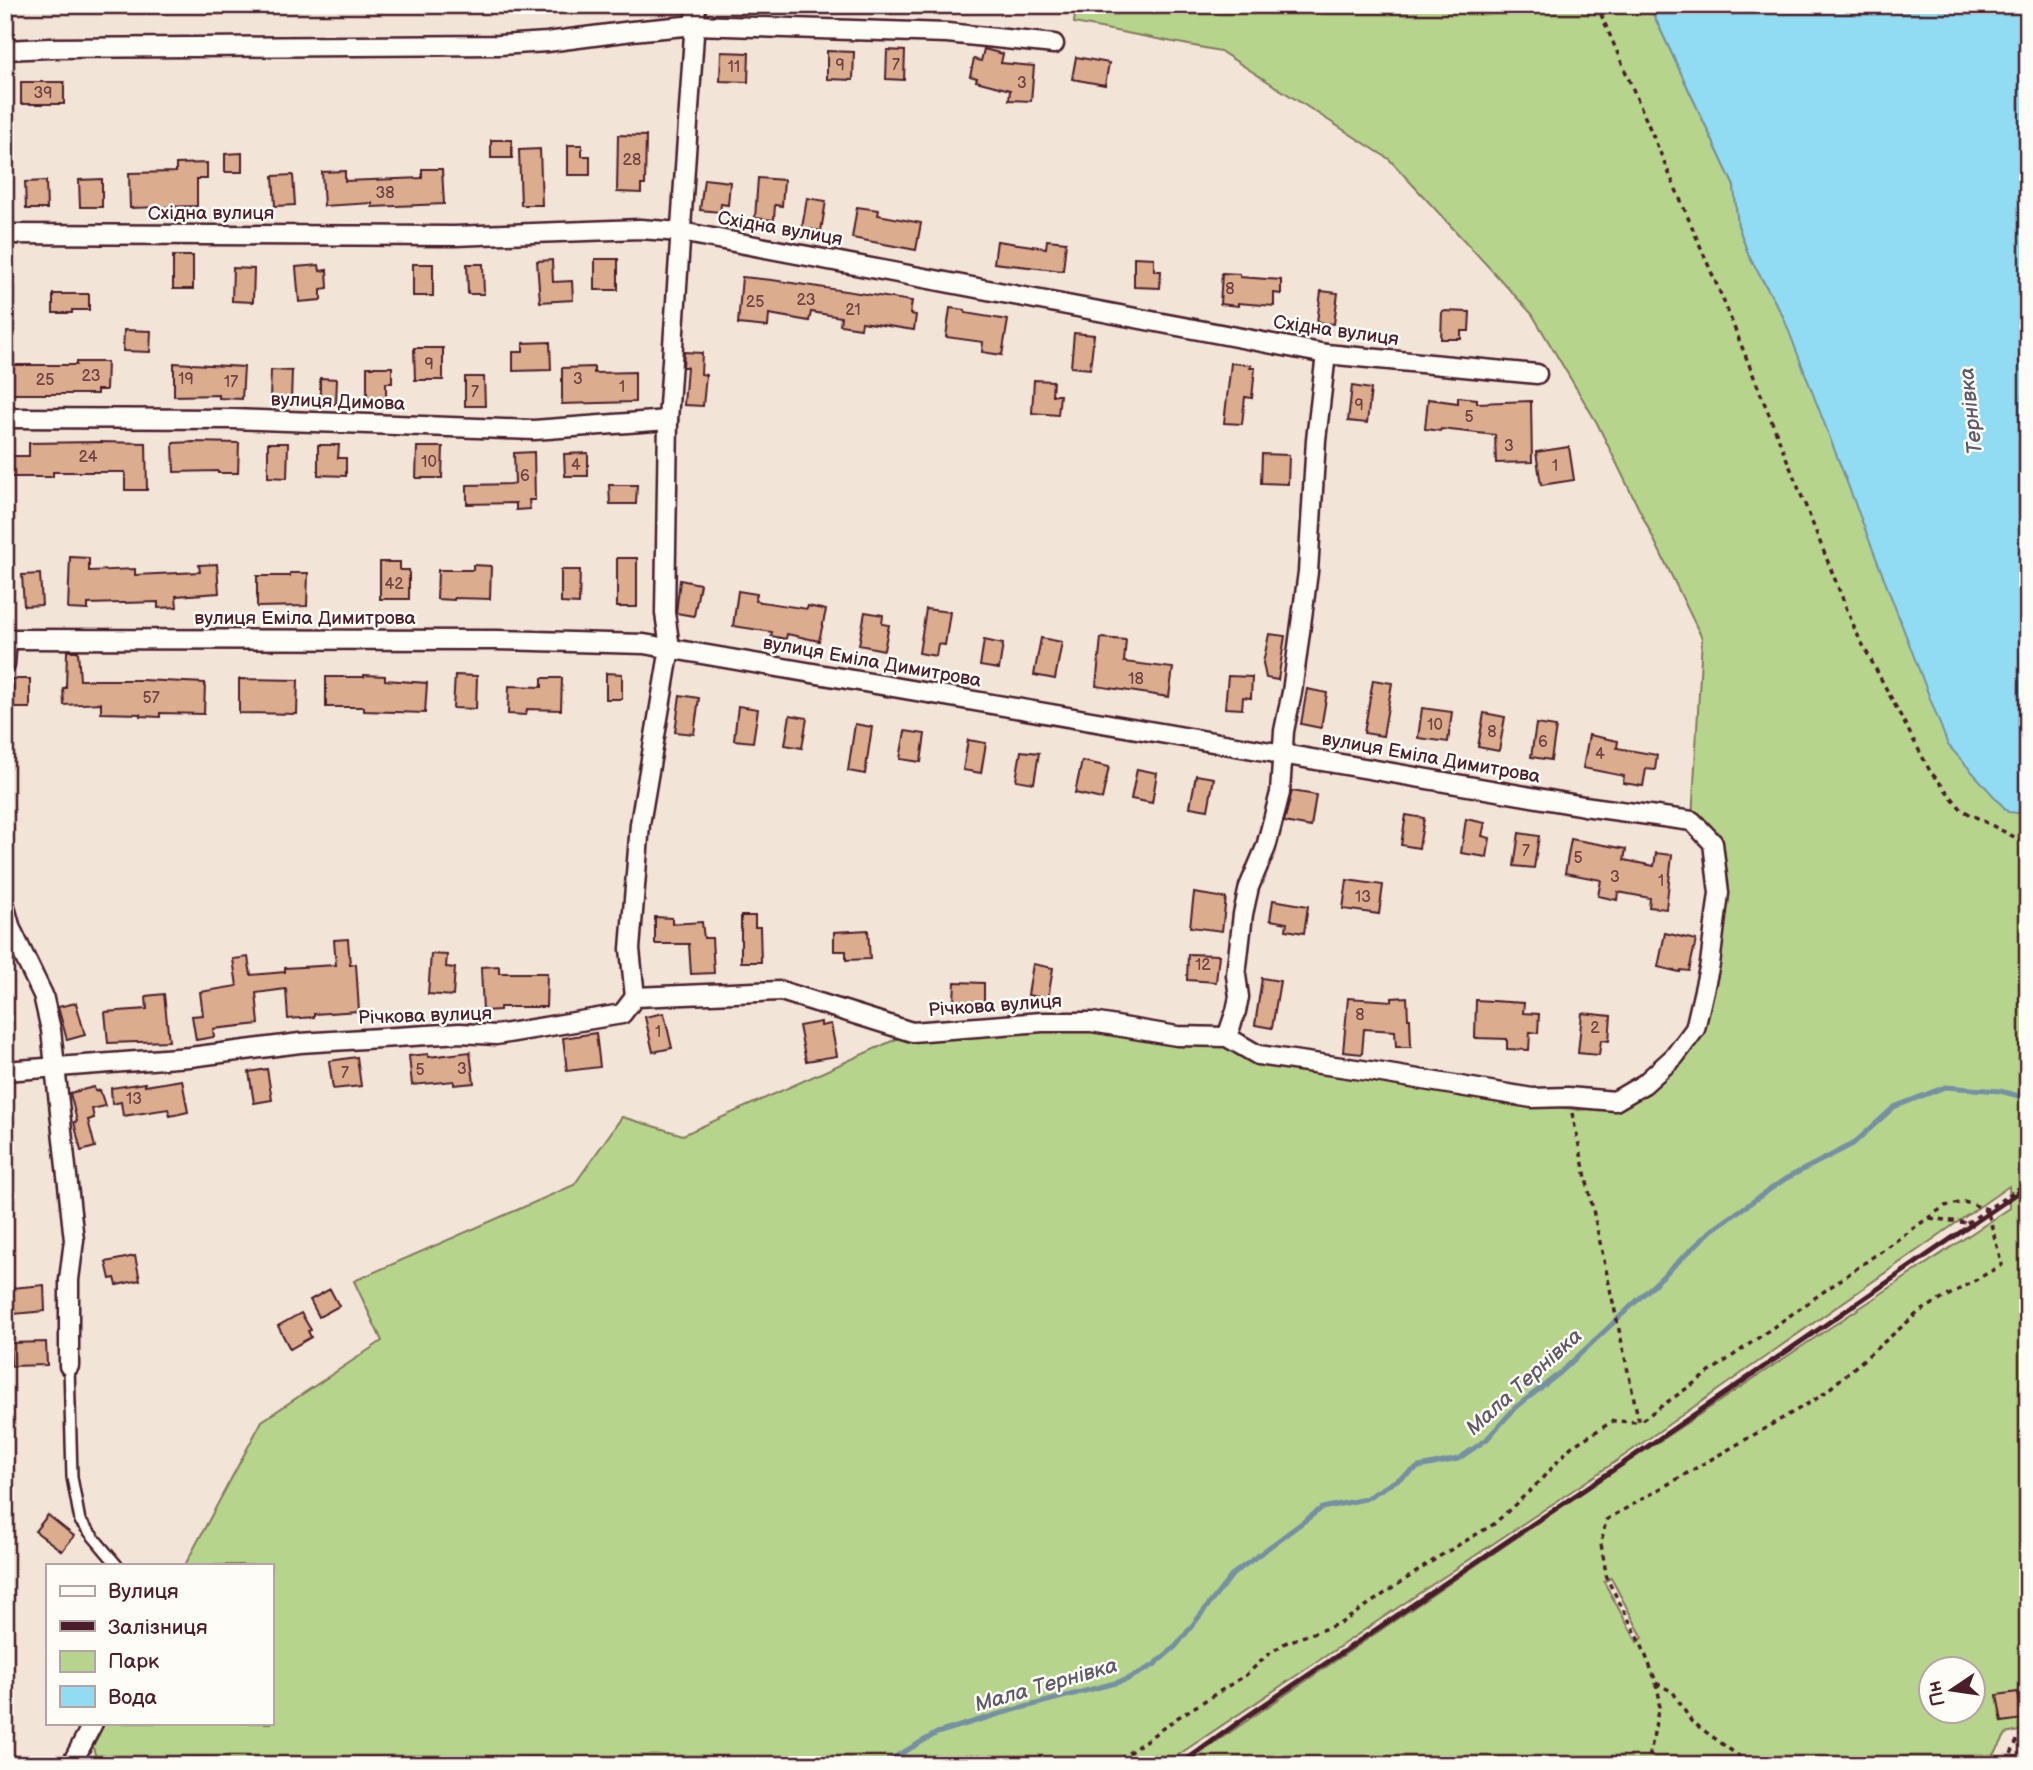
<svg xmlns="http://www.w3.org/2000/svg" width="2033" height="1770" font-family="'Balsamiq Sans',sans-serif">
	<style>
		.green { fill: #b7d48d; stroke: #807a5c; stroke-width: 2; fill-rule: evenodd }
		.water { fill: #91dcf2; stroke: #7590a2; stroke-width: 2 }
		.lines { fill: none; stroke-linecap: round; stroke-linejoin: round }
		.stream { stroke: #7590a2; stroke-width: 5 }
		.building { fill: #dcac8e; stroke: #4a1f2b; stroke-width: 2 }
		.service-casing { stroke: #4a1f2b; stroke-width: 14 }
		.minor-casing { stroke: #4a1f2b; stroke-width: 23 }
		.path { stroke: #4a1f2b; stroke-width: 3.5; stroke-dasharray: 5 5; stroke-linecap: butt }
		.service { stroke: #fdfcf7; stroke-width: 9 }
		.minor { stroke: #fdfcf7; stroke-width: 18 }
		.rail { stroke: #4a1f2b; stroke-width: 5 }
		.path-bridge { stroke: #4a1f2b; stroke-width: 3.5; stroke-dasharray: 5 5; stroke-linecap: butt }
		.labels { text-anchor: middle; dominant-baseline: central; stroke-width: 5; stroke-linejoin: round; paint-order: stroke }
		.number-label { font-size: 16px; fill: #6e4244 }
		.street-label { font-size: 19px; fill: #4a1f2b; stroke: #fdfcf7 }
		.water-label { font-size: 21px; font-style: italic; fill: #5f5867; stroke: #fdfcf7 }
	</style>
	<rect width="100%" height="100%" fill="#f3e4d8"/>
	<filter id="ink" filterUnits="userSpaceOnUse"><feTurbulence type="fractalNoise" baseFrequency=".0143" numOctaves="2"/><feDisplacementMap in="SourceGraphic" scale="14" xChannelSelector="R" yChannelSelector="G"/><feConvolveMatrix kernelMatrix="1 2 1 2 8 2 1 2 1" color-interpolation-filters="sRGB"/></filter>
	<g filter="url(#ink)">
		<path class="green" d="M1076 5H1649L1734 186 1738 225 1749 256 1783 316 2028 813V1729L2006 1734 1994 1755 1996 1765H1182L1622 1466 2010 1208 2009 1186 1618 1460 1163 1765H98L91 1740 100 1723H271V1565H185L262 1421 382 1341 354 1281 574 1185 622 1117 683 1135 912 1032 1045 1026 1223 1042 1256 1059 1579 1110 1617 1106 1699 1030 1724 892 1723 847 1704 823 1692 821 1702 638 1597 423 1532 314 1389 159 1220 51 1074 23ZM1611 1578 1643 1638 1637 1642 1604 1582ZM1932 1668H1974V1710H1932Z"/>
		<polygon class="water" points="1649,5 2028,5 2028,814 2008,812 1948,745 1783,316 1749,256 1738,225 1734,186"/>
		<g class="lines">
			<g class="stream">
				<polyline points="2028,1580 2024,1647 2028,1648"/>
				<polyline points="881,1765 937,1733 999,1714 1126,1680 1154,1665 1176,1646 1233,1574 1322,1508 1365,1499 1419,1467 1458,1459 1486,1440 1515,1408 1560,1373 1712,1230 1785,1179 1853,1144 1894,1107 1945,1087 2000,1091 2019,1096 2028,1102"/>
			</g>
		</g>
		<g class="building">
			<polygon points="984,49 1003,54 1001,63 1034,66 1031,101 1009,100 1010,90 976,81 977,78 970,76 974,59 981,61"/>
			<polygon points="887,50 905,51 904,80 886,79"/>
			<polygon points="827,51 854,52 853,80 827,79"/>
			<polygon points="721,52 749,53 748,82 720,81"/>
			<polygon points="1076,57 1109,63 1105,85 1072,79"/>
			<rect x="21" y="82" width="43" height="22"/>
			<polygon points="618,135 646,136 645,185 641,185 641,193 617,192"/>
			<rect x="491" y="140" width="21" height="18"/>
			<polygon points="568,145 582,145 582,156 590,156 590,175 568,175"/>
			<polygon points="540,149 542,205 521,205 519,150"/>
			<polygon points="242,153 242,172 225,172 225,154"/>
			<polygon points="207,163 207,179 197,179 197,206 130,208 129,173 176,172 176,164"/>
			<polygon points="422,169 442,169 444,204 372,207 372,203 324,206 322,172 345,171 345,181 422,178"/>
			<polygon points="293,175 295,205 275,206 273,176"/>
			<polygon points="758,178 784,180 782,206 775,205 774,220 755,218"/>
			<polygon points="102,179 102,207 80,207 79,180"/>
			<polygon points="704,179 730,182 728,205 721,204 720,212 700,210"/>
			<polygon points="46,181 47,209 26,209 25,182"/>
			<polygon points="807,198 826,201 821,231 802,228"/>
			<polygon points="857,207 879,210 878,215 921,223 916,250 852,238"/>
			<polygon points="1047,240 1066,242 1063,271 994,263 997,241 1046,248"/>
			<rect x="173" y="256" width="20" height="33"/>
			<polygon points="1134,257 1154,258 1154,271 1161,271 1160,288 1134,287"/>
			<rect x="595" y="259" width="23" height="31"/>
			<polygon points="552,260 553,282 572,281 573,300 540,302 537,261"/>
			<rect x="413" y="264" width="20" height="32"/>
			<polygon points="467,264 483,264 484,294 468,294"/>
			<polygon points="319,265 320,271 327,270 328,288 321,289 321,300 299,302 296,267"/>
			<polygon points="233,268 254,269 253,302 232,301"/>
			<polygon points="1222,273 1240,274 1240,277 1281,280 1281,294 1274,293 1274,306 1238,303 1238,306 1220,304"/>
			<polygon points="742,277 772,280 912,301 910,314 916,315 914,330 862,322 861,328 840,325 841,317 811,312 809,321 769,314 768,327 738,324"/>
			<polygon points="1321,291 1338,293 1334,324 1317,322"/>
			<polygon points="53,294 89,294 89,310 72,310 72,313 53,313"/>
			<polygon points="950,308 965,310 965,313 1008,320 1002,355 982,352 983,342 946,337"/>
			<polygon points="1442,311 1470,312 1469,331 1461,331 1461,339 1441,339"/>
			<polygon points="124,330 151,331 150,352 123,351"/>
			<polygon points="1074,333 1094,335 1090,369 1071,367"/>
			<polygon points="550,342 551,370 513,371 513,352 523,352 523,343"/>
			<polygon points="414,348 443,348 443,380 415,380"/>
			<polygon points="684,352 702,353 701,374 706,375 703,406 684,405 687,367 683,367"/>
			<polygon points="76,362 107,362 106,390 97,390 97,394 5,394 5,365 76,365"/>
			<polygon points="174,363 244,367 242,399 219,398 219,395 174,396"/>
			<polygon points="1231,363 1251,365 1250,368 1255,368 1252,398 1245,397 1242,424 1224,423"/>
			<polygon points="367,367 392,367 392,383 386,383 386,407 367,407"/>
			<polygon points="594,367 594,373 635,372 635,402 562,404 562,368"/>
			<polygon points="271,370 292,371 291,401 270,400"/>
			<polygon points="465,377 484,377 485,406 465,406"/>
			<polygon points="320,378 337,379 336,404 320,404"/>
			<polygon points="1034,380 1053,381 1052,395 1060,395 1058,415 1032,413"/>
			<polygon points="1352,386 1371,389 1367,423 1348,421"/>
			<polygon points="1458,397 1477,399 1477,403 1531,401 1532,462 1496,463 1495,435 1441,429 1440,431 1425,429 1428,399 1458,403"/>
			<polygon points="98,442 146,443 147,490 125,490 125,472 53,472 53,477 5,477 5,456 29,456 29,443"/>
			<polygon points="193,442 239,443 238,473 218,473 218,471 174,472 173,443"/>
			<polygon points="268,443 288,443 287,478 268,477"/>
			<polygon points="318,445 339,445 338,458 346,458 346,476 318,475"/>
			<polygon points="417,447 443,447 442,478 416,478"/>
			<polygon points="1569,447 1574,480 1541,485 1536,452"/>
			<polygon points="534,452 535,500 529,500 530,509 516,510 516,503 467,504 467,485 515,484 514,453"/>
			<polygon points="588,453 588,476 565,476 564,454"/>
			<polygon points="1262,454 1289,455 1288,484 1261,483"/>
			<polygon points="609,485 637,485 636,504 610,504"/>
			<polygon points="70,557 89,558 89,571 135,569 135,575 200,572 199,565 217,564 219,593 176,596 177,607 158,608 158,602 88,604 88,610 68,609"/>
			<rect x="617" y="558" width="20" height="49"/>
			<polygon points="380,562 400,562 400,570 409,570 409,599 380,599"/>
			<polygon points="473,565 491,566 490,599 454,598 454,600 437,599 438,570 473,570"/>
			<polygon points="561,570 580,570 579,604 561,603"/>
			<polygon points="290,573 308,573 307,606 257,607 257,576 290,576"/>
			<polygon points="40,574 42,605 24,606 22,575"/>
			<polygon points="680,580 700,584 694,616 676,613"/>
			<polygon points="738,591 757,594 755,601 807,609 808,606 826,610 819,641 787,634 786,639 771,636 772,632 733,626"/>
			<polygon points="926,609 950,612 945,645 938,644 936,656 919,653"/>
			<polygon points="865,612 883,615 882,624 889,625 884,650 859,645"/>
			<polygon points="1269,634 1285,636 1278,680 1266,678 1263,663"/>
			<polygon points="1041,638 1062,642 1055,679 1034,675"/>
			<polygon points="1101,638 1126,640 1124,662 1173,668 1169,697 1096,686"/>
			<polygon points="984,640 1003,644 999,669 980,666"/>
			<polygon points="67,651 78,651 80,680 142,680 205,683 204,714 160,713 160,717 140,716 140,714 101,713 101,703 64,705 63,688 66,688"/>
			<polygon points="606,673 622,674 622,699 606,699"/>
			<polygon points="364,675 385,676 385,680 427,683 425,713 364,711 364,707 326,707 326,677 364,677"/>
			<polygon points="455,675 477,676 476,709 453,708"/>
			<polygon points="1228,676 1252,677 1251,698 1243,697 1242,709 1225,708"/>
			<polygon points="542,678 562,678 561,710 527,709 526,715 508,714 509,686 542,687"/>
			<polygon points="12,679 30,679 30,708 13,708"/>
			<polygon points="239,679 298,680 297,714 239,713"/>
			<polygon points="1373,680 1392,683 1383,736 1364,733"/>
			<polygon points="1307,689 1327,693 1321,728 1301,724"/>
			<polygon points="680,695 699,698 694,734 675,732"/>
			<polygon points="738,706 758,709 753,742 734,740"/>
			<polygon points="1422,708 1452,712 1448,742 1418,738"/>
			<polygon points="1484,713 1505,717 1499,751 1478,747"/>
			<polygon points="790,715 807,718 802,748 785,745"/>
			<polygon points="855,724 872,727 865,774 848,771"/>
			<polygon points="1536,724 1556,727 1551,760 1531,757"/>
			<polygon points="905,731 925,734 921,762 900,759"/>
			<polygon points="1589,735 1618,741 1617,748 1657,755 1655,770 1646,769 1643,786 1623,783 1624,776 1583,768"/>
			<polygon points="968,740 986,743 981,773 963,770"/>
			<polygon points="1021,751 1039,753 1034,783 1016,780"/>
			<polygon points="1082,761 1109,767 1102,799 1075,793"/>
			<polygon points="1137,769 1157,773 1152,803 1131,799"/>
			<polygon points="1196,775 1214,778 1208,810 1190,807"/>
			<polygon points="1292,791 1316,795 1311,827 1284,822"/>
			<polygon points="1406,815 1424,818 1419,848 1401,845"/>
			<polygon points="1466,819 1485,823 1482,836 1490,838 1487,857 1461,853"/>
			<polygon points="1519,833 1539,836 1534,868 1514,866"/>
			<polygon points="1571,839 1626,849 1624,860 1654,866 1656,853 1672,855 1666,909 1649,907 1650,898 1618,892 1617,900 1598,896 1601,880 1565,873"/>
			<polygon points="1347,880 1383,885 1379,914 1343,909"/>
			<polygon points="1194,893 1226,898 1222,931 1190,927"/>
			<polygon points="1273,900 1308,906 1304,933 1286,930 1287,923 1270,920"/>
			<polygon points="741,916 755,916 755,927 760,927 761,962 741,962"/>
			<polygon points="655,917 672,918 672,924 702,922 704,938 712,938 714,973 691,974 689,944 655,944"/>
			<polygon points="868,930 870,959 846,960 846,951 834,951 834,932"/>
			<polygon points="1665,933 1696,940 1689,971 1681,970 1680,972 1658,967"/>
			<polygon points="348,939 350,965 356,964 359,1011 314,1014 314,1017 288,1019 286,989 256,993 259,1024 213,1029 214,1037 196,1040 192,1016 203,1015 200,992 237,986 233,959 248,957 251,975 285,972 285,968 336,965 334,940"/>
			<polygon points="431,954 447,955 446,967 455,968 453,996 428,994"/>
			<polygon points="1188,954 1219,955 1216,982 1187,980"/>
			<polygon points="1033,964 1053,968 1048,999 1028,995"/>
			<polygon points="499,966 499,973 547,973 546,1007 500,1007 500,1010 483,1011 481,967"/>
			<polygon points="1262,978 1280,981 1272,1028 1255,1025"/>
			<polygon points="955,982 984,983 984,1002 954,1001"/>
			<polygon points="164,994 169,1041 108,1043 105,1012 147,1009 146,996"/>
			<polygon points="1407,997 1408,1019 1410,1019 1411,1047 1396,1047 1395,1031 1364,1029 1362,1054 1343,1052 1348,998 1392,1001 1392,998"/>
			<polygon points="1476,1000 1524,1003 1523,1013 1539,1014 1538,1033 1530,1032 1529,1050 1507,1049 1507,1039 1475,1038"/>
			<polygon points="76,1003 85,1035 67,1040 58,1007"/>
			<polygon points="664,1013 672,1048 653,1052 645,1017"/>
			<polygon points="1582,1013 1611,1016 1609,1041 1601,1040 1599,1055 1578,1053"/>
			<polygon points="821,1022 821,1026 831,1024 837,1056 806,1061 799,1026"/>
			<polygon points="596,1033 600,1067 567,1071 563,1038"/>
			<polygon points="470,1052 474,1083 454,1085 454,1081 412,1085 409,1056 428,1054 428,1057"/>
			<polygon points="357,1057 361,1086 333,1089 329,1061"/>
			<polygon points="267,1069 272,1100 254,1103 249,1072"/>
			<polygon points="182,1080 188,1112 170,1116 168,1109 123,1116 121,1102 112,1104 111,1088 145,1083 145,1086"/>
			<polygon points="94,1087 95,1091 100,1090 105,1106 92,1109 94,1118 88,1120 95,1147 81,1151 74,1122 77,1121 70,1093"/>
			<polygon points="135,1256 140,1280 117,1285 115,1278 110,1279 106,1262"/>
			<polygon points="44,1285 45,1311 14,1314 12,1288"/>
			<polygon points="330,1289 339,1306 319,1317 310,1300"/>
			<polygon points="301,1313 311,1330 308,1331 311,1337 290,1349 278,1326"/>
			<polygon points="46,1342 47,1365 11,1366 10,1343"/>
			<polygon points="48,1515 74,1536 62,1551 35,1531"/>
			<polygon points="2018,1692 2023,1719 2002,1722 1997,1695"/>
		</g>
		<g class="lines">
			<defs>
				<g id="service">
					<polyline points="69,1366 72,1477 80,1521 117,1565"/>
					<polyline points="2006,1764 2007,1765"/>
				</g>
				<g id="minor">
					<polyline points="5,50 49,48 499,45 547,42 632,31 695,25 947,33 1054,44"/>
					<polyline points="5,234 455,236 640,229 681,232 1326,354 1537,374"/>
					<polyline points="5,418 233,419 534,430 668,420"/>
					<polyline points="5,639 496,640 644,644 1584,806 1692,821 1713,843 1719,893 1710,964 1695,1029 1674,1057 1644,1084 1615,1101 1568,1097 1532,1098 1376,1072 1258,1055 1227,1037 1177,1036 1092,1022 1042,1022 912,1032 781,991 635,997 622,1014 496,1035 460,1033 300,1043 190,1057 5,1071"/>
					<polyline points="5,664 7,639"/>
					<polyline points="5,907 11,929 43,995 51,1030 74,1240 69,1280 69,1366"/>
					<polyline points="635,997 630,949 640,824 670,648 665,613 668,420 696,5"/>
					<polyline points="1227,1037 1236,1011 1239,997 1236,975 1243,914 1249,887 1266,847 1280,793 1284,731 1292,692 1308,572 1316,440 1326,354"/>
					<polyline points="71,1765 93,1723"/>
				</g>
			</defs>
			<use href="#service" class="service-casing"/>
			<use href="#minor" class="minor-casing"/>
			<g class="path">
				<polyline points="1597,5 1722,297 1856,632 1930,771 1962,810 2028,844"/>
				<polyline points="1572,1113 1639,1422 1945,1206 1964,1202 1987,1209 2002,1265 1919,1312 1821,1396 1606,1520 1601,1544 1607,1579 1640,1641 1655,1679 1660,1700 1648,1765"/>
				<polyline points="1930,1218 1967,1223"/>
				<polyline points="1656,1683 1673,1692 1691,1721 1751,1765"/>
				<polyline points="2011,1754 2019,1736 2028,1734"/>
				<polyline points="1112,1765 1177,1718 1246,1675 1269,1654 1285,1643 1341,1623 1440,1556 1494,1524 1535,1486 1571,1447 1613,1421 1639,1422"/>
			</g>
			<use href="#service" class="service"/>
			<use href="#minor" class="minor"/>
			<polyline class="rail" points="1179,1765 1246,1717 1622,1464 2028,1186"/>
			<polyline class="path-bridge" points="1967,1223 2028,1182"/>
		</g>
	</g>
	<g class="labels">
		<g class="number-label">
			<text x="840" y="65">9</text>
			<text x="896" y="65">7</text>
			<text x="734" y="67">11</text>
			<text x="1022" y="83">3</text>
			<text x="43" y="93">39</text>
			<text x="632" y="160">28</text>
			<text x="385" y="193">38</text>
			<text x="1230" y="289">8</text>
			<text x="806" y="300">23</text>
			<text x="755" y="302">25</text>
			<text x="853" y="310">21</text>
			<text x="429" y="364">9</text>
			<text x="91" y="376">23</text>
			<text x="186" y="379">19</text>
			<text x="578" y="379">3</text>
			<text x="45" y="380">25</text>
			<text x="231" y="382">17</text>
			<text x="622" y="387">1</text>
			<text x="475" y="392">7</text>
			<text x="1359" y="405">9</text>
			<text x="1469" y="417">5</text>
			<text x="1509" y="446">3</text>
			<text x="88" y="457">24</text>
			<text x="429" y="462">10</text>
			<text x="576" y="465">4</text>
			<text x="1555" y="466">1</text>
			<text x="525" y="476">6</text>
			<text x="394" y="584">42</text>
			<text x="1136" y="679">18</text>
			<text x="151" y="698">57</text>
			<text x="1435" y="725">10</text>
			<text x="1492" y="732">8</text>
			<text x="1543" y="742">6</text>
			<text x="1600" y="754">4</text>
			<text x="1526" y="851">7</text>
			<text x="1578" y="858">5</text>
			<text x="1615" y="877">3</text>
			<text x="1661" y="881">1</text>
			<text x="1363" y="897">13</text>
			<text x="1203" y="965">12</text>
			<text x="1360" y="1015">8</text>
			<text x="1595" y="1028">2</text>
			<text x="658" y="1032">1</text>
			<text x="462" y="1069">3</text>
			<text x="420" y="1070">5</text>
			<text x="345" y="1073">7</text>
			<text x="134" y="1099">13</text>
		</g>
		<g class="street-label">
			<text x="211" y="213">Східна вулиця</text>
			<text transform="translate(780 229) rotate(10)">Східна вулиця</text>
			<text transform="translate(1336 331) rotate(8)">Східна вулиця</text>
			<text transform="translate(338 402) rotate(2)">вулиця Димова</text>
			<text x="305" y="618">вулиця Еміла Димитрова</text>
			<text transform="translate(872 662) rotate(10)">вулиця Еміла Димитрова</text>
			<text transform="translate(1431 758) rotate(10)">вулиця Еміла Димитрова</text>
			<text transform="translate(995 1006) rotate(-4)">Річкова вулиця</text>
			<text transform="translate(425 1016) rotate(-2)">Річкова вулиця</text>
		</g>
		<g class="water-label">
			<text transform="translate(1971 411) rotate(-96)">Тернівка</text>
			<text transform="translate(1524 1382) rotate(-42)">Мала Тернівка</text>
			<text transform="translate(1046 1685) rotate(-16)">Мала Тернівка</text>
		</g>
	</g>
	<rect width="2033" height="1770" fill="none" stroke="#fdfcf7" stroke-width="28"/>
	<rect x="14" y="14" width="2005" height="1742" fill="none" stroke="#4a1f2b" stroke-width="2.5" filter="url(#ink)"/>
	<rect x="46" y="1564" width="228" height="161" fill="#fdfcf7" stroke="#b5a4a5" stroke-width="2"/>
	<rect x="60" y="1586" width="35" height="10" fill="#fdfcf7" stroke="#b5a4a5" stroke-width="2"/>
	<text x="108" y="1598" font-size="21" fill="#4a1f2b">Вулиця</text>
	<rect x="60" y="1621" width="35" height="10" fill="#4a1f2b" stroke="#b5a4a5" stroke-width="2"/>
	<text x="108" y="1634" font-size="21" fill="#4a1f2b">Залізниця</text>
	<rect x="60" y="1651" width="35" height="21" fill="#b7d48d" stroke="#b5a4a5" stroke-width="2"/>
	<text x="108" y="1668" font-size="21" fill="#4a1f2b">Парк</text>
	<rect x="60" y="1686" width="35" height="21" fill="#91dcf2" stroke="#b5a4a5" stroke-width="2"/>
	<text x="108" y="1704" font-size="21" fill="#4a1f2b">Вода</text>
	<g transform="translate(1952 1690) rotate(257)"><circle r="33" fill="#fdfcf7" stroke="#b5a4a5" stroke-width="2"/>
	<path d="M0-5L12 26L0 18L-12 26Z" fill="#4a1f2b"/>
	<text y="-10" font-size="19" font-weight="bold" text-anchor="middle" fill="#4a1f2b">Пн</text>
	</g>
</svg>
